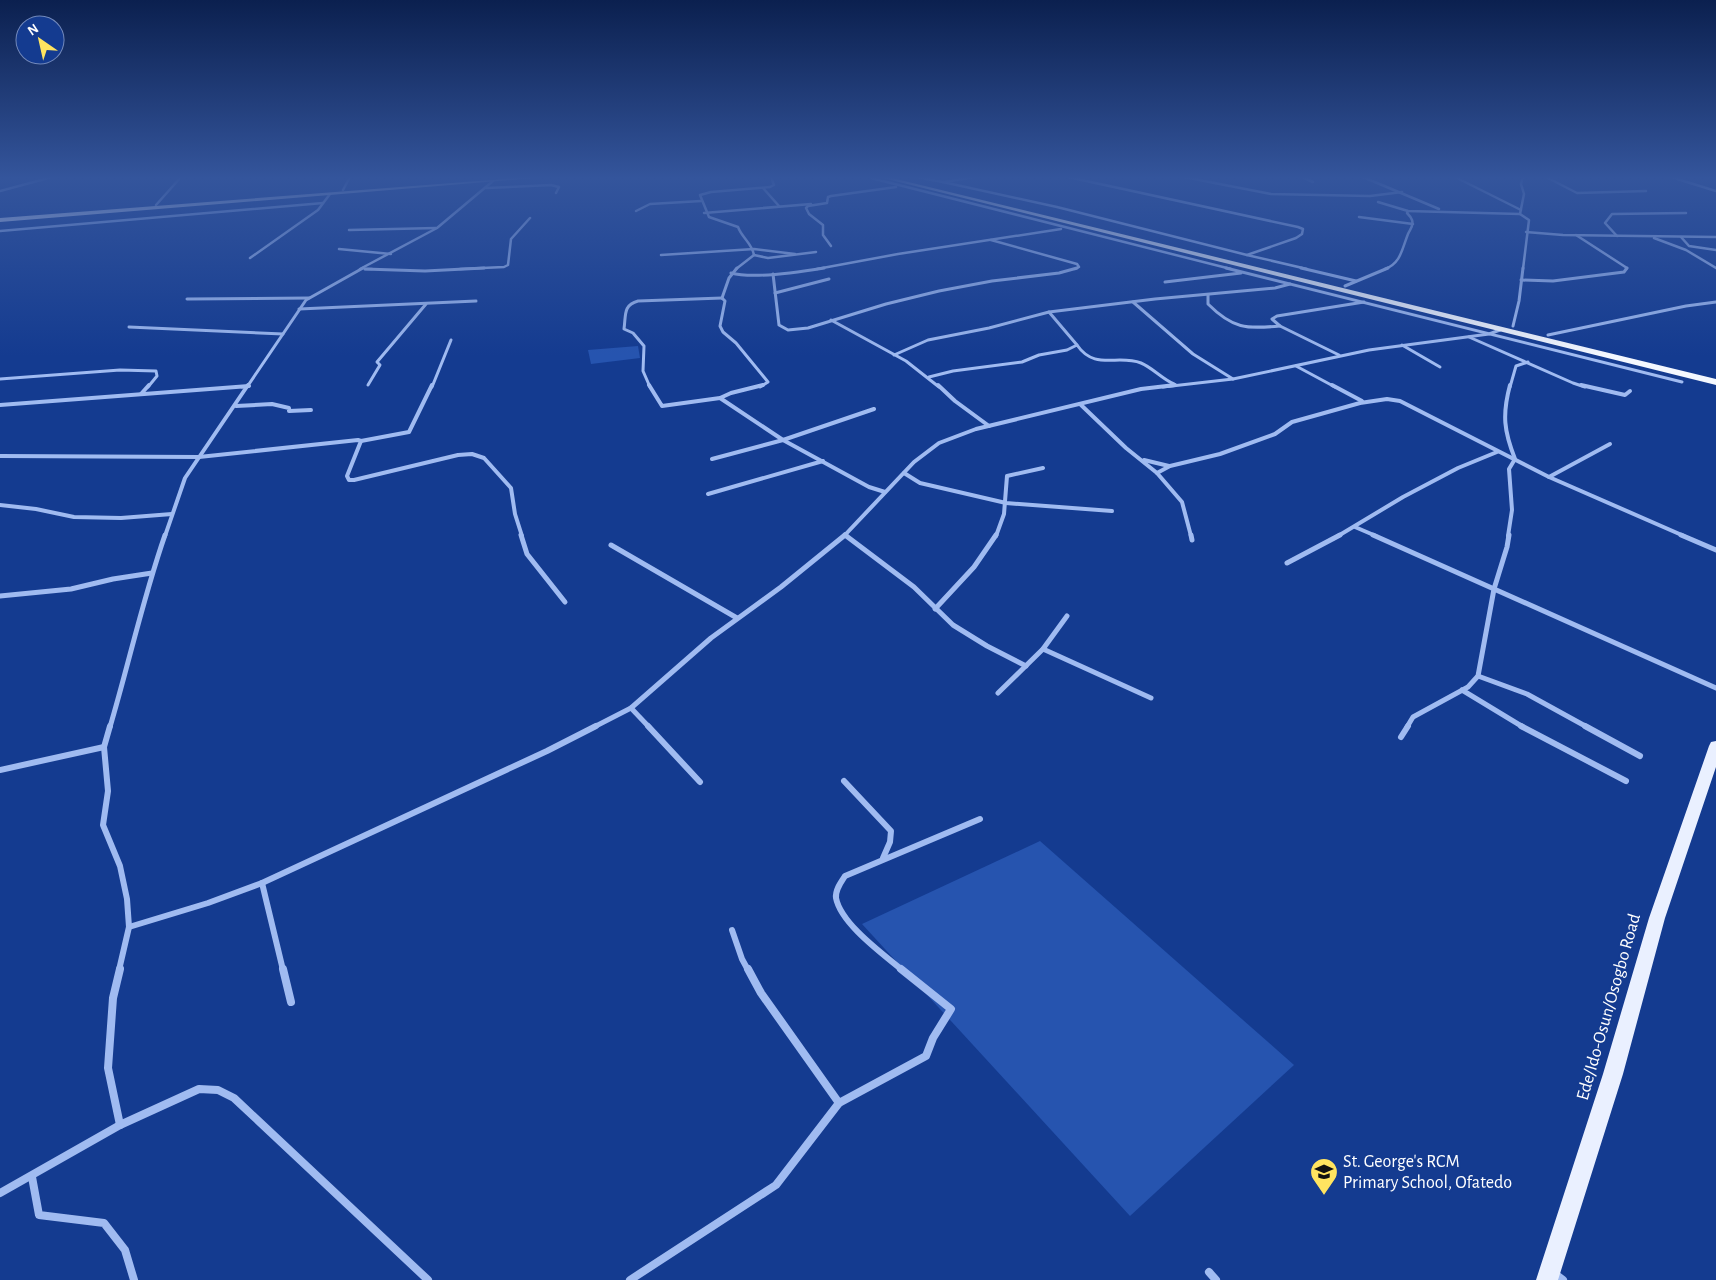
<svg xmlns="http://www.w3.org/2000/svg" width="1716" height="1280" font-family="'Alegreya Sans',sans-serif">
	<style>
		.green { fill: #2654af }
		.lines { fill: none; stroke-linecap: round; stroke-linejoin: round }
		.minor-far5 { stroke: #a0bbf1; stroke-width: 2.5 }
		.minor-far4 { stroke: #a0bbf1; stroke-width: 3 }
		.minor-far3 { stroke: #a0bbf1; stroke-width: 4 }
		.minor-far2 { stroke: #a0bbf1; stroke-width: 5 }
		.minor-far1 { stroke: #a0bbf1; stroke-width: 6 }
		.minor { stroke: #a0bbf1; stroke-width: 8 }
		.primary { fill: #eaf0ff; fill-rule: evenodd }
		.trunk { fill: #f4f8ff; fill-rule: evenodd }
		.labels { text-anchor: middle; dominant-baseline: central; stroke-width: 4; stroke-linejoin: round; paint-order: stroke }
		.near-street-label { font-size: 18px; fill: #fff; stroke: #143b90 }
		.near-poi-label { font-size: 18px; fill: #fff; stroke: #143b90; text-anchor: start }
	</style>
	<rect width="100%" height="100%" fill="#143b90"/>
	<g class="green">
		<polygon points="638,346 640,358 591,364 588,350"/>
		<polygon points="1040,841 1294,1065 1130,1216 862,924"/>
	</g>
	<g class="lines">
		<g class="minor-far5">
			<polyline points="875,177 871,178 1231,269"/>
			<polyline points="916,177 943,182 976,177"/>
			<polyline points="1068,177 1298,227 1303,229 1302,234 1296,238 1247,255 1307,269"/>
			<polyline points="1184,177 1271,194 1370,196 1402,192"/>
			<polyline points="1302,177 1313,182"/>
			<polyline points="1363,177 1439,209"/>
			<polyline points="1455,177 1521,210"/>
			<polyline points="1523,177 1521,184 1524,194 1520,214 1529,220 1523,269"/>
			<polyline points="1546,177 1577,193 1646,191"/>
			<polyline points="1671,177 1716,191"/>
			<polyline points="943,182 1057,207 1247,255"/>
			<polyline points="486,188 551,185 559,187 556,193"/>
			<polyline points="763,188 779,206"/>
			<polyline points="343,190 350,177"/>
			<polyline points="0,191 52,177"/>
			<polyline points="1378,202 1408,211 1520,214"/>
			<polyline points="156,205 181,177"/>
			<polyline points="636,211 650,204 701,201"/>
			<polyline points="704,213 811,204"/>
			<polyline points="1359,217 1413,224"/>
			<polyline points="349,230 436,228"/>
			<polyline points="0,231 323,203"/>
			<polyline points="1526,232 1563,235 1716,237"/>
			<polyline points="1576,235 1627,268 1626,269"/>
			<polyline points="1617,236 1605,223 1612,214 1686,213"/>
			<polyline points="1681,237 1689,246 1716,250"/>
			<polyline points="1654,238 1686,250 1716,268"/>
			<polyline points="991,240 1077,264 1079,267 1075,269"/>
			<polyline points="831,246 823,235 823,225 809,214 806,208 808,206 827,203 828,197 831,196 896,187"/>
			<polyline points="339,249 391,254"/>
			<polyline points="661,255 754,249 795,254"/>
			<path d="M754 255C752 243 742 238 738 227L709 217 700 195 711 192 770 187 774 185 771 177"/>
			<polyline points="754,255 768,258 816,252"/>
			<polyline points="250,258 318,210 330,194"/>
			<polyline points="360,269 437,228 493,181"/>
			<polyline points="365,269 372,269"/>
			<polyline points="460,269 504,267 508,265 511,239 530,218"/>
			<polyline points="736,269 754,255"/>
			<polyline points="817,269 898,254 1061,229"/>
			<path d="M1385 269C1401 263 1402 249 1408 234 1410 229 1414 226 1412 220 1411 217 1409 215 1407 213L1408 211"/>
		</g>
		<g class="minor-far4">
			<polyline points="1226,268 1682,382"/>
			<polyline points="1301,268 1356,281"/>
			<polyline points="365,269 425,271 484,268"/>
			<path d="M731 273C753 279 800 272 824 268"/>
			<polyline points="773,274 779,325 788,330 808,328 886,304 939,291 992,281 1059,273 1077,268"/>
			<polyline points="1521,280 1553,281 1624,272 1627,268"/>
			<polyline points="1165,282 1241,273"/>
			<polyline points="1345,286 1388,268"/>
			<polyline points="775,293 829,279"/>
			<path d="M1208 295V304C1233 329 1246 329 1280 326"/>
			<polyline points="722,298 725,301 720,326 723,332 736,343 768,382 760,387"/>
			<polyline points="722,298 729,278 737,268"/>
			<polyline points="187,299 309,298"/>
			<polyline points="1133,302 1193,354 1233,379"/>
			<polyline points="299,309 476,301"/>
			<polyline points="1049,312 1077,345"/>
			<polyline points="831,320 906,361 939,387"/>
			<polyline points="1513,326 1519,301 1523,268"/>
			<polyline points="129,327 283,334"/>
			<polyline points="1548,335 1686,306 1716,302"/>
			<polyline points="1469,337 1573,383 1585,387"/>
			<polyline points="1402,345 1440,367"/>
			<polyline points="894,355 928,340 989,328 1049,312 1155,299 1275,288 1290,284"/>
			<polyline points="1339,355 1280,326 1272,319 1277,316 1364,302"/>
			<polyline points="1296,366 1335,387"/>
			<path d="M929 377 953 371 1022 362 1039 355 1067 350 1077 345C1095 371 1117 354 1141 363 1153 368 1162 379 1174 384"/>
			<polyline points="0,379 120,370 156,371 157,376 148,387"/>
			<polyline points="368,385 380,365 377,362 426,304"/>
			<polyline points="242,387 249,386"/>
			<polyline points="247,387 306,300 363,268"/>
			<polyline points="432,387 451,340"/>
			<path d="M650 387 643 371 644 346 633 333 624 329C626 315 623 305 638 301L722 298"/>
			<polyline points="1163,387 1233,379 1369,350 1489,334 1500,330"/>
			<polyline points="1510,387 1516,366 1528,362"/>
		</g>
		<g class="minor-far3">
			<polyline points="649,385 662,406 720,398 731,393 763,385"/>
			<polyline points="938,385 955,401 989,426"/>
			<polyline points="1332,385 1362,401"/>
			<polyline points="1581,385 1625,395 1630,391"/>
			<polyline points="141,394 149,385"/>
			<polyline points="720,398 783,440 869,487 885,492"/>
			<polyline points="1080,404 1126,448 1157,473 1182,502 1191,536"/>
			<polyline points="0,405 249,386"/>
			<polyline points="236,406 272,404 289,408 289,411 311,410"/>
			<polyline points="361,441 409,432 432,385"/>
			<polyline points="0,456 199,457 358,440 361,441 347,476 349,480 354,480 458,455 472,454 484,458 511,488 515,514 522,536"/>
			<polyline points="712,459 783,440 874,409"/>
			<polyline points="1144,460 1169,466"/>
			<polyline points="904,473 920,483 1006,503 1112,511"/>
			<polyline points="1157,473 1170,466 1220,454 1275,434 1292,422 1360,403 1387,399 1400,401 1549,477 1684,536"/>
			<polyline points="1549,477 1610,444"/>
			<polyline points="708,494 823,461"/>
			<polyline points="0,505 36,509 74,517 121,518 172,514"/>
			<polyline points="1355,527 1376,536"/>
			<polyline points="845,535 847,536"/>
			<polyline points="165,536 185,478 248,385"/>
			<polyline points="844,536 914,462 939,443 976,429 1141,389 1175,385"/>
			<polyline points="996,536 1004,514 1007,476 1043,468"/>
			<polyline points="1338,536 1403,497 1458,468 1497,452"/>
			<path d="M1508 536 1512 510 1509 469 1515 459C1504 431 1502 415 1510 385"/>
		</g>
		<g class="minor-far2">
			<polyline points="521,535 527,554 565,602"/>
			<polyline points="845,535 914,587 953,625 987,646 1026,666"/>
			<polyline points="1191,535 1192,540"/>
			<polyline points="1373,535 1716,688"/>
			<polyline points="1681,535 1716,550"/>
			<polyline points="611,545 737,618"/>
			<polyline points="1287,563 1340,535"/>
			<polyline points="0,596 71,589 113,579 152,573"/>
			<polyline points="935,609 974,567 996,535"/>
			<polyline points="1043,649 1151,698"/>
			<polyline points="1478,676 1527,694 1587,727"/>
			<polyline points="1462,690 1523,727"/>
			<polyline points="998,693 1043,649 1067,616"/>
			<polyline points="631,708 649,727"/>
			<path d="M110 727C129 663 143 598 165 535"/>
			<polyline points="594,727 631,708 711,638 781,587 845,535"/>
			<polyline points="1407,727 1413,717 1468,687 1478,676 1494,589 1507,547 1509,535"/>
		</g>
		<g class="minor-far1">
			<polyline points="110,726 104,747 108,791 103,825 120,866 127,899 129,927 119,970"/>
			<polyline points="648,726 700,782"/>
			<polyline points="1521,726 1626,781"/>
			<polyline points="1585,726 1640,756"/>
			<polyline points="1401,737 1408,726"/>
			<polyline points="0,770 104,747"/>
			<polyline points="844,781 891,831 890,842 883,858"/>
			<polyline points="262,883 283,970"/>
			<polyline points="129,927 208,903 262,883 547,751 596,726"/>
			<polyline points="732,930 742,959 748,970"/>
			<path d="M902 970C883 954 841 924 836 898 835 890 841 882 845 876L980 819"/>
		</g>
		<g class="minor">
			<polyline points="120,969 113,998 108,1068 120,1125"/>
			<polyline points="283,969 291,1002"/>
			<polyline points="748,969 761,993 839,1103"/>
			<polyline points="32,1177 39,1215 104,1223 125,1250 134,1280"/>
			<polyline points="0,1193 120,1125 199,1089 218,1090 234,1098 428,1280"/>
			<polyline points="1209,1272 1216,1280"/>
			<polyline points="1555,1274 1563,1280"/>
			<polyline points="630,1280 776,1185 839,1103 926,1056 933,1038 951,1009 901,969"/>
		</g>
		<g class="primary">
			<polygon points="530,177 548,177 0,222 0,218"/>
			<polygon points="1716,741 1716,767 1665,918 1623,1074 1558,1280 1536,1280 1603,1074 1649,918 1709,746 1711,742"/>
		</g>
		<polygon class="trunk" points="879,177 888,177 1716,379 1716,385"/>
	</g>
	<linearGradient id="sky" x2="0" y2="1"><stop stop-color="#0b204f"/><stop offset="0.5" stop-color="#34559c"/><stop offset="1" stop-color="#34559c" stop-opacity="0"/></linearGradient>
	<rect width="1716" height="356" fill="url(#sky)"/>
	<defs>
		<symbol id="school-pin" viewBox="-11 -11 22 30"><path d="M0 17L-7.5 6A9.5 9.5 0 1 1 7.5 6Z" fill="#ffe460" stroke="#143b90"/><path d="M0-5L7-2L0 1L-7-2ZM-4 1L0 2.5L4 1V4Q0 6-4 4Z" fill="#111"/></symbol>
	</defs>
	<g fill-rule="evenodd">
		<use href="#school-pin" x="1308" y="1156" width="32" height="43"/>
	</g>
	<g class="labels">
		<g class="near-street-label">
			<text transform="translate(1609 1007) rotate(-74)">Ede/Ido-Osun/Osogbo Road</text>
		</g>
		<g class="near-poi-label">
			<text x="1343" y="1162">St. George's RCM<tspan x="1343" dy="21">Primary School, Ofatedo</tspan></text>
		</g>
	</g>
	<g transform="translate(40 40) rotate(326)"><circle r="24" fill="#143b90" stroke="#7289bc"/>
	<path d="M0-4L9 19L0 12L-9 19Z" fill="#ffe460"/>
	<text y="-8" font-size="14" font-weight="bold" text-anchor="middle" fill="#ffffff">N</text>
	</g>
</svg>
